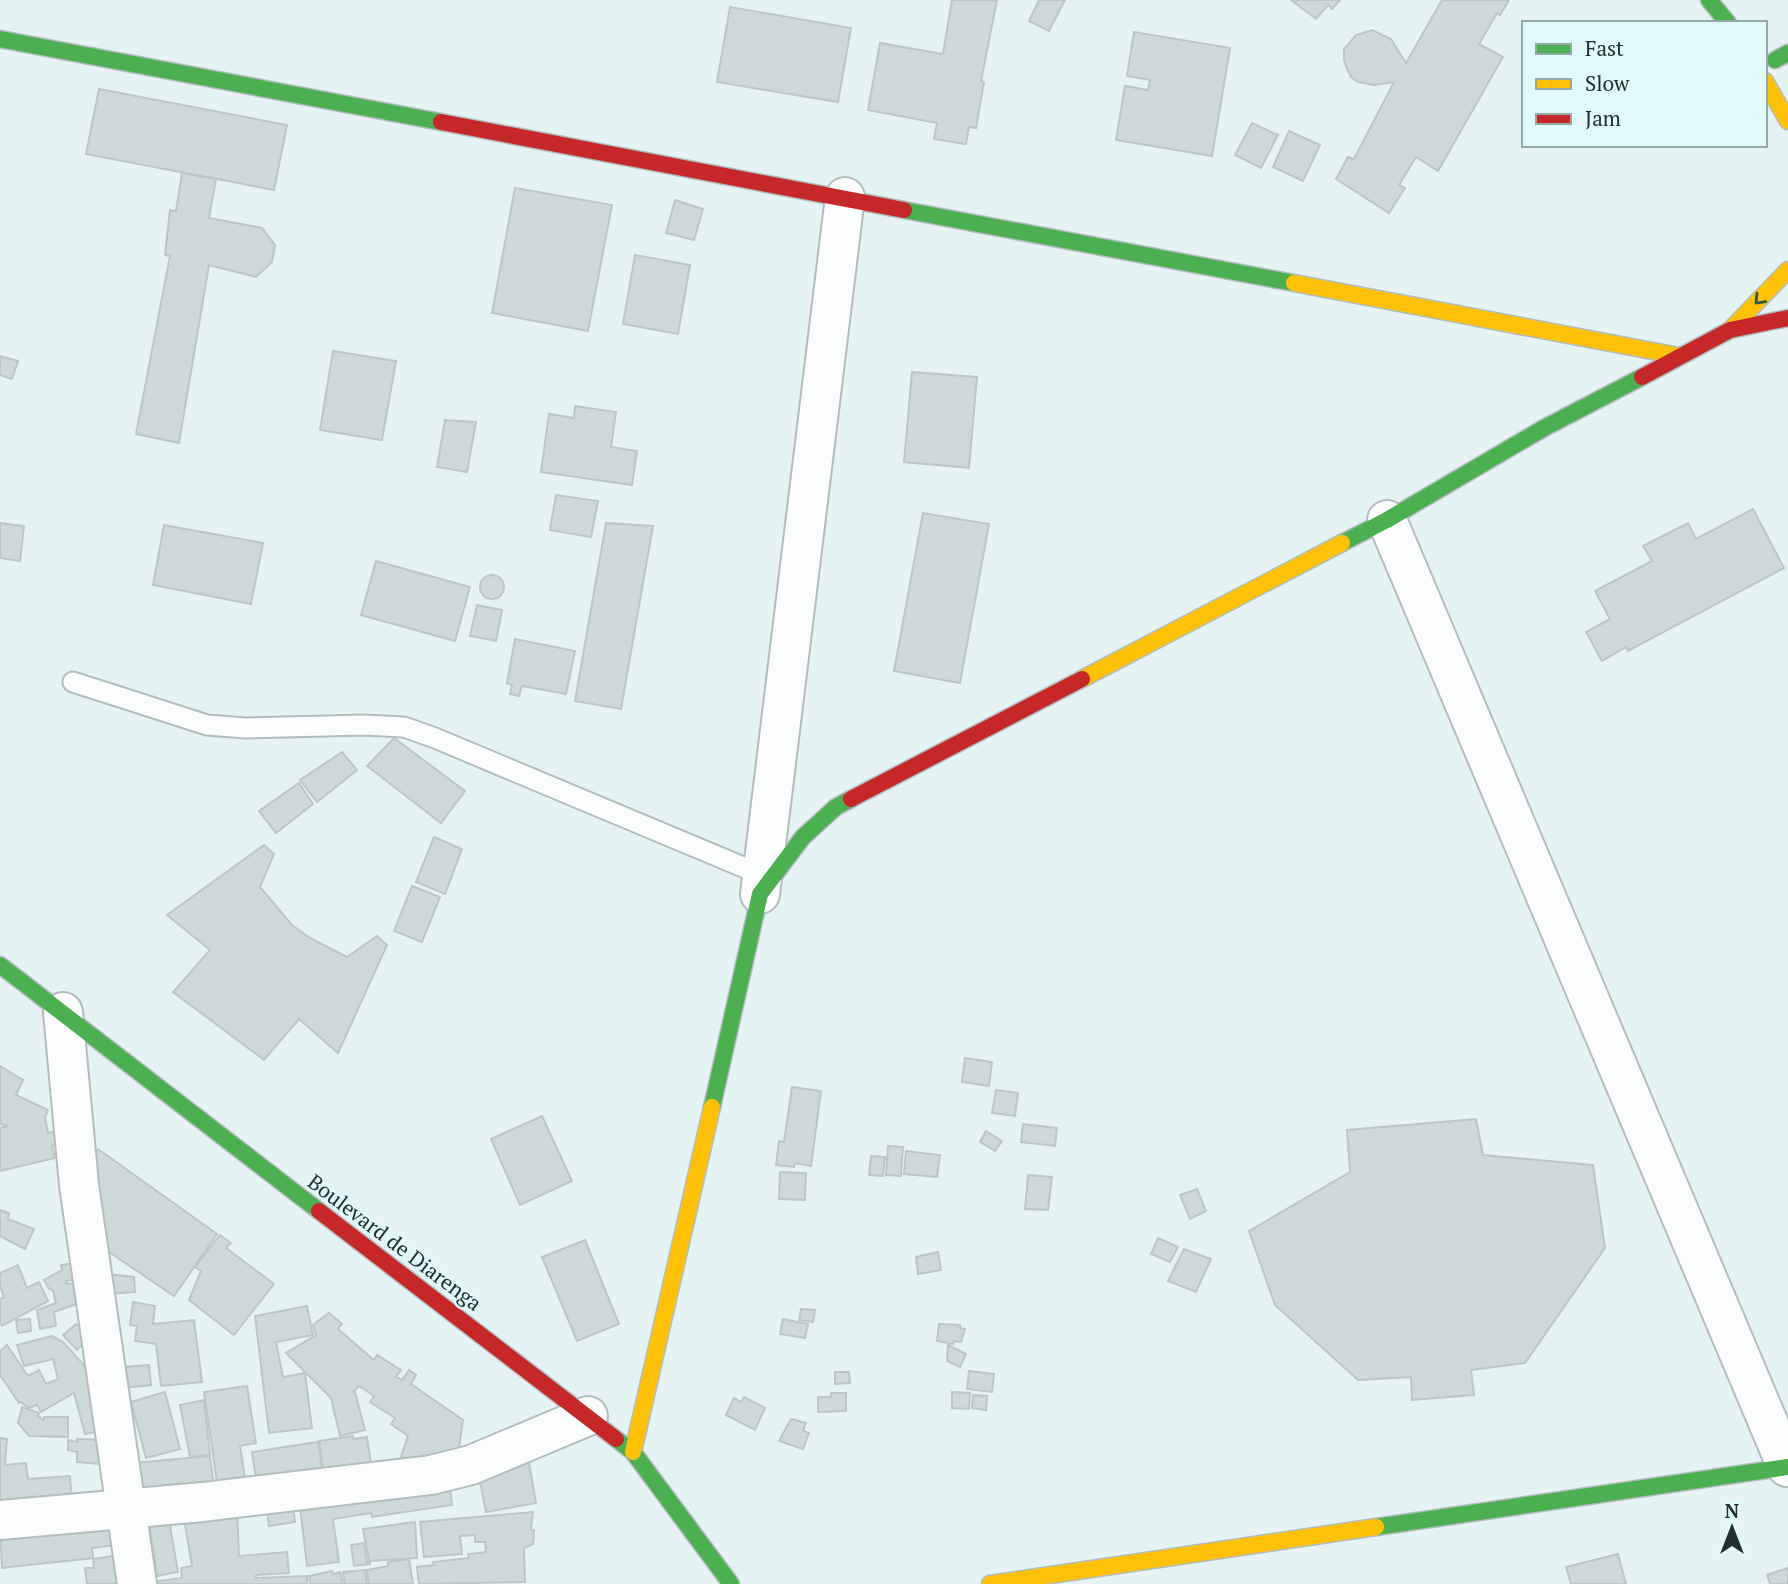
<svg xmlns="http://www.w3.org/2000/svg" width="1788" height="1584" font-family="'PT Serif',serif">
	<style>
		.building { fill: #cdd8d9; stroke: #bcc6c7; stroke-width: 2 }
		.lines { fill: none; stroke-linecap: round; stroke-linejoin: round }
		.lane-casing { stroke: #b2bdbe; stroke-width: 23 }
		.street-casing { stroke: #b2bdbe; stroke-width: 42 }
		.fast-casing { stroke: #b2bdbe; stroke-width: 19 }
		.slow-casing { stroke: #b2bdbe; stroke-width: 19 }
		.jam-casing { stroke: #b2bdbe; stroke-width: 19 }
		.lane { stroke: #fbfdfd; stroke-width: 19 }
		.street { stroke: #fbfdfd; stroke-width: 38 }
		.fast { stroke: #4caf50; stroke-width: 16 }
		.slow { stroke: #ffc107; stroke-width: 16 }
		.jam { stroke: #c62828; stroke-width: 16 }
		.oneway { stroke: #325b3a }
		.labels { text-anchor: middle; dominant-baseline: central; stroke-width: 5; stroke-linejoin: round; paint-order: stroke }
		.street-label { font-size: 21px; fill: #242e2e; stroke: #e0f9fa }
	</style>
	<rect width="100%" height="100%" fill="#e6f3f4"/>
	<g class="building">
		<polygon points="952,0 997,0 981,81 984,82 976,128 969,127 966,144 934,139 937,123 868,110 880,43 943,54"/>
		<polygon points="1039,0 1065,0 1049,31 1029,21"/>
		<polygon points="1291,0 1340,0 1332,9 1328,5 1316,19"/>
		<polygon points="1442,0 1509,0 1500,15 1497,13 1479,44 1503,57 1438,171 1416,157 1399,185 1405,188 1389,213 1336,179 1348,157 1354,159 1394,82 1374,85 1358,82 1351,77 1347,69 1344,60 1344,49 1356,35 1372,30 1391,39 1406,63"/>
		<polygon points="730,7 851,28 838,102 717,82"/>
		<polygon points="1134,32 1230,48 1212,156 1116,140 1125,86 1148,90 1150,80 1127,76"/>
		<polygon points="99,89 287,125 274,190 86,154"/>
		<polygon points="1252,123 1278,135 1261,168 1235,155"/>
		<polygon points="1289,131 1320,145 1303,181 1273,167"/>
		<polygon points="182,173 216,179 209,218 262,228 275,245 272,262 256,277 209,265 179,443 136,434 170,256 165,255 170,210 176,211"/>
		<polygon points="515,188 612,205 588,331 492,313"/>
		<polygon points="675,200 703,209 694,240 666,233"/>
		<polygon points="635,255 690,265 678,334 623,324"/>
		<polygon points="333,351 396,361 382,440 320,430"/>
		<polygon points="0,356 18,361 12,379 0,375"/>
		<polygon points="912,372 977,377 969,468 904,462"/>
		<polygon points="575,406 616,412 611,447 637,451 632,485 541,472 549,414 574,418"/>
		<polygon points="445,420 476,422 467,472 437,467"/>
		<polygon points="556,495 598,501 591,537 550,530"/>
		<polygon points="1753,509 1784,568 1628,651 1626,647 1602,661 1586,632 1610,619 1595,591 1652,561 1643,546 1688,523 1696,539"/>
		<polygon points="923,513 989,524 960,683 894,671"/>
		<polygon points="0,523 24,526 20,561 0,558"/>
		<polygon points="606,523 653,526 621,709 575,701"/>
		<polygon points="164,525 263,543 251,604 153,585"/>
		<polygon points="376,561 470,587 455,641 361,615"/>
		<circle cx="492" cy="587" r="12"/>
		<polygon points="477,605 502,610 496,641 470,636"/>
		<polygon points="515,639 575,651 566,694 522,686 519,696 510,694 512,685 507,683"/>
		<polygon points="394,738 465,791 441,823 367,766"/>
		<polygon points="342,752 357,770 317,802 300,780"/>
		<polygon points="299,783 313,804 276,833 259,811"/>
		<polygon points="434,837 462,849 445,894 416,882"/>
		<polygon points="264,845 274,854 260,887 292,925 310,938 347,957 377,936 387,945 338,1053 299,1019 264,1060 173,992 210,950 167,915"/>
		<polygon points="412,886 440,897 422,942 394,931"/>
		<polygon points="965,1058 992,1062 989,1086 962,1082"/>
		<polygon points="0,1066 23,1080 16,1095 48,1110 45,1117 48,1133 65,1129 68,1143 52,1146 55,1158 0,1171 0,1128 8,1126 0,1124"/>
		<polygon points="792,1087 821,1091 811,1166 795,1163 794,1167 776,1165 779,1141 784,1142"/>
		<polygon points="996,1090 1018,1093 1015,1116 992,1113"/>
		<polygon points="542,1116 572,1181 520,1205 491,1139"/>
		<polygon points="1476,1119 1483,1155 1593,1165 1605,1248 1525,1363 1471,1370 1474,1395 1412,1400 1411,1377 1358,1380 1275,1305 1249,1231 1350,1172 1347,1130"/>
		<polygon points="1023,1124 1057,1128 1055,1146 1021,1142"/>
		<polygon points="986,1131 1002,1141 995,1151 980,1142"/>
		<polygon points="888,1146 903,1147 901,1176 886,1175"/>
		<polygon points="98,1149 217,1234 174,1296 106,1250 87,1160"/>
		<polygon points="906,1151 940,1155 937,1177 904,1174"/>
		<polygon points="871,1156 885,1157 883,1176 869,1175"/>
		<polygon points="780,1172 806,1173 805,1200 779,1199"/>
		<polygon points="1028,1175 1052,1177 1048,1210 1025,1209"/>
		<polygon points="1197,1189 1206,1211 1190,1219 1180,1195"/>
		<polygon points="0,1210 9,1213 8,1219 34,1229 25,1249 0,1236"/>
		<polygon points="220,1235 231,1243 226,1248 274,1284 234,1335 189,1300 201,1271 195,1267"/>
		<polygon points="1158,1238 1178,1247 1170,1262 1151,1254"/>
		<polygon points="585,1240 619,1324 577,1341 542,1257"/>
		<polygon points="1184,1249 1211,1259 1196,1292 1168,1281"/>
		<polygon points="938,1252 941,1270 918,1274 916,1257"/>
		<polygon points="82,1262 84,1278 66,1281 66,1284 75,1283 80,1303 54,1312 56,1326 40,1329 37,1310 56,1303 53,1290 49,1289 44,1280 62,1270 61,1265"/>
		<polygon points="18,1265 27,1288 39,1282 48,1301 2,1326 0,1322 0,1299 4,1297 0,1286 0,1273"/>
		<polygon points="107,1274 134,1277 135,1292 109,1294"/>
		<polygon points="133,1302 155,1306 153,1324 194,1320 202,1382 161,1386 156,1344 135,1341 137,1326 130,1325"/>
		<polygon points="307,1306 313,1335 276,1342 283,1377 305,1373 312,1428 269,1433 255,1316"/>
		<polygon points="801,1309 815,1310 813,1322 799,1320"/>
		<polygon points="329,1313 342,1324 338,1329 374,1360 377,1355 401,1370 396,1377 402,1380 409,1370 416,1375 411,1384 463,1420 458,1455 399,1462 408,1436 391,1424 395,1418 370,1402 374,1396 359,1386 353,1392 355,1392 365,1430 340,1436 331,1398 286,1353 316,1335 313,1325"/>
		<polygon points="30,1319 31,1331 18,1333 16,1320"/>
		<polygon points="783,1319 808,1324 805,1338 780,1334"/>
		<polygon points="76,1324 79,1326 84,1325 89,1338 77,1350 63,1335"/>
		<polygon points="939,1324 960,1325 960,1328 965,1329 961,1342 954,1341 953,1344 937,1341"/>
		<polygon points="52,1336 63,1342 83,1364 97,1388 107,1430 85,1434 74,1393 41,1412 37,1405 29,1408 21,1402 19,1403 0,1375 0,1351 7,1345 28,1376 39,1370 46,1384 58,1379 53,1359 24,1366 17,1345"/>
		<polygon points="948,1345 966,1354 960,1367 947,1361"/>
		<polygon points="149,1365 151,1385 124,1388 123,1367"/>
		<polygon points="969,1371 994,1374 992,1392 967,1389"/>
		<polygon points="835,1372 849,1372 850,1383 835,1384"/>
		<polygon points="247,1386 256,1443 240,1446 245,1478 217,1482 204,1392"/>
		<polygon points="165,1392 180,1449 146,1458 131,1402"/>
		<polygon points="952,1392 970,1393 969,1409 952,1408"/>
		<polygon points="831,1393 846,1393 846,1411 818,1412 818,1397 831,1397"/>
		<polygon points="973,1395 987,1396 986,1410 972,1408"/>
		<polygon points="744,1397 765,1408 755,1430 726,1415 734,1398 741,1402"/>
		<polygon points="204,1400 210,1455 190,1457 180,1405"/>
		<polygon points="22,1407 39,1413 38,1416 44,1420 44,1417 68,1417 68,1437 29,1436 18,1423"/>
		<polygon points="791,1419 806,1423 803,1431 809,1433 803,1449 779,1441"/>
		<polygon points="353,1436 353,1439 367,1437 371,1464 324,1476 319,1441"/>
		<polygon points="0,1438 7,1439 5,1465 26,1463 28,1479 70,1476 72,1501 0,1506"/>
		<polygon points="77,1439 109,1440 111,1465 77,1462 77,1452 68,1450 68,1440 77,1442"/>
		<polygon points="318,1442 323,1474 256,1479 252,1452"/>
		<polygon points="210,1456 214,1487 137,1494 134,1463"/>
		<polygon points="528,1457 536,1503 486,1512 477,1466"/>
		<polygon points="449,1476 452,1505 372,1517 371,1513 333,1519 339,1562 307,1566 299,1498"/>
		<polygon points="292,1498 295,1522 269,1526 266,1501"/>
		<polygon points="237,1506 239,1556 287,1552 289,1573 256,1575 256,1578 307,1576 307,1584 159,1584 158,1581 182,1578 181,1568 192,1566 183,1513"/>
		<polygon points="533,1512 531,1530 534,1530 533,1544 524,1548 525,1582 419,1584 417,1567 434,1565 433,1562 469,1558 468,1554 486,1552 485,1542 475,1542 475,1535 460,1536 462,1554 424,1557 420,1522"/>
		<polygon points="168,1514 178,1572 157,1576 148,1517"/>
		<polygon points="121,1519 123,1544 92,1548 93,1558 2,1568 0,1530"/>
		<polygon points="415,1522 417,1558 369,1561 363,1529"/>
		<polygon points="364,1543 367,1562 370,1561 370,1564 354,1566 351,1545"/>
		<polygon points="1618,1554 1626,1584 1571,1584 1566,1567"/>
		<polygon points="119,1555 123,1584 87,1584 85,1568 94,1568 93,1559"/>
		<polygon points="409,1559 413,1584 369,1584 367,1570 388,1566 388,1562"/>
		<polygon points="1788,1568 1788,1584 1770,1584 1767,1575"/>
		<polygon points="365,1570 367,1584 345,1584 343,1572"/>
		<polygon points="332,1571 333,1574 340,1572 343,1584 310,1584 309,1576"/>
	</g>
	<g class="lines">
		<defs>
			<polyline id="lane" points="73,682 207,725 245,728 364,725 404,727 435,738 762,875"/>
			<g id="street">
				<polyline points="1387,520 1787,1467"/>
				<polyline points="760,894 845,197"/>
				<polyline points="63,1012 79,1185 137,1584"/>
				<polyline points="0,1520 203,1502 431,1475 471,1465 588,1416"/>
			</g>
			<g id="fast">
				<polyline points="1709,0 1728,23"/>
				<polyline points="0,39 441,122"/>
				<polyline points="1775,60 1788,53"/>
				<polyline points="904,210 1294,283"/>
				<polyline points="1342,543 1387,520 1544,428 1642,377"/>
				<polyline points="0,965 319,1211"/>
				<polyline points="712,1107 760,894 803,837 836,807 851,799"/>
				<polyline points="616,1439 633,1452 731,1584"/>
				<polyline points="1376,1527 1788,1467"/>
			</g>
			<g id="slow">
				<polyline points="1765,81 1788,121"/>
				<polyline points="1294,283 1679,356"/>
				<polyline points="1730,330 1788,270"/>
				<polyline points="1082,679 1342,543"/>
				<polyline points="633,1452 712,1107"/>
				<polyline points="990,1584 1376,1527"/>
			</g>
			<g id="jam">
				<polyline points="441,122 904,210"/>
				<polyline points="1642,377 1730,330 1788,318"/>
				<polyline points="851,799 1082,679"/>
				<polyline points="319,1211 616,1439"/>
			</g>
		</defs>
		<use href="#lane" class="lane-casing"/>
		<use href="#street" class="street-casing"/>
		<use href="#fast" class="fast-casing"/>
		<use href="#slow" class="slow-casing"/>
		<use href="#jam" class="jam-casing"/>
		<use href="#lane" class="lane"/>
		<use href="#street" class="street"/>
		<use href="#fast" class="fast"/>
		<use href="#slow" class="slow"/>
		<use href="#jam" class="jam"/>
	</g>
	<defs><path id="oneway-chevron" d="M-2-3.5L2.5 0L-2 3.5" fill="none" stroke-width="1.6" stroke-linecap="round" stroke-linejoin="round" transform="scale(1.75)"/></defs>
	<use class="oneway" href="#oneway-chevron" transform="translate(1759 300) rotate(134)"/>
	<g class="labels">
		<g class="street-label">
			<text transform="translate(395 1242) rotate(37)">Boulevard de Diarenga</text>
		</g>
	</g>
	<rect x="1522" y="21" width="245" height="126" fill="#e0f9fa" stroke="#95a8a8" stroke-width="2"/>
	<rect x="1536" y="44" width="35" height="10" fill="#4caf50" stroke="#95a8a8" stroke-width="2"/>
	<text x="1585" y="56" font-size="21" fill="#242e2e">Fast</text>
	<rect x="1536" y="79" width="35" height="10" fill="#ffc107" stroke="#95a8a8" stroke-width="2"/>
	<text x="1585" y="91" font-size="21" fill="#242e2e">Slow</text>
	<rect x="1536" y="114" width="35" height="10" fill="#c62828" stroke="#95a8a8" stroke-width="2"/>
	<text x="1585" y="126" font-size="21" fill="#242e2e">Jam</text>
	<g transform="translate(1732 1528)" stroke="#e0f9fa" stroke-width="5" paint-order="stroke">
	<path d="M0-5L12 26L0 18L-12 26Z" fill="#242e2e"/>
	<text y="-10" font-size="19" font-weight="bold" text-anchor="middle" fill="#242e2e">N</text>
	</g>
</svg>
